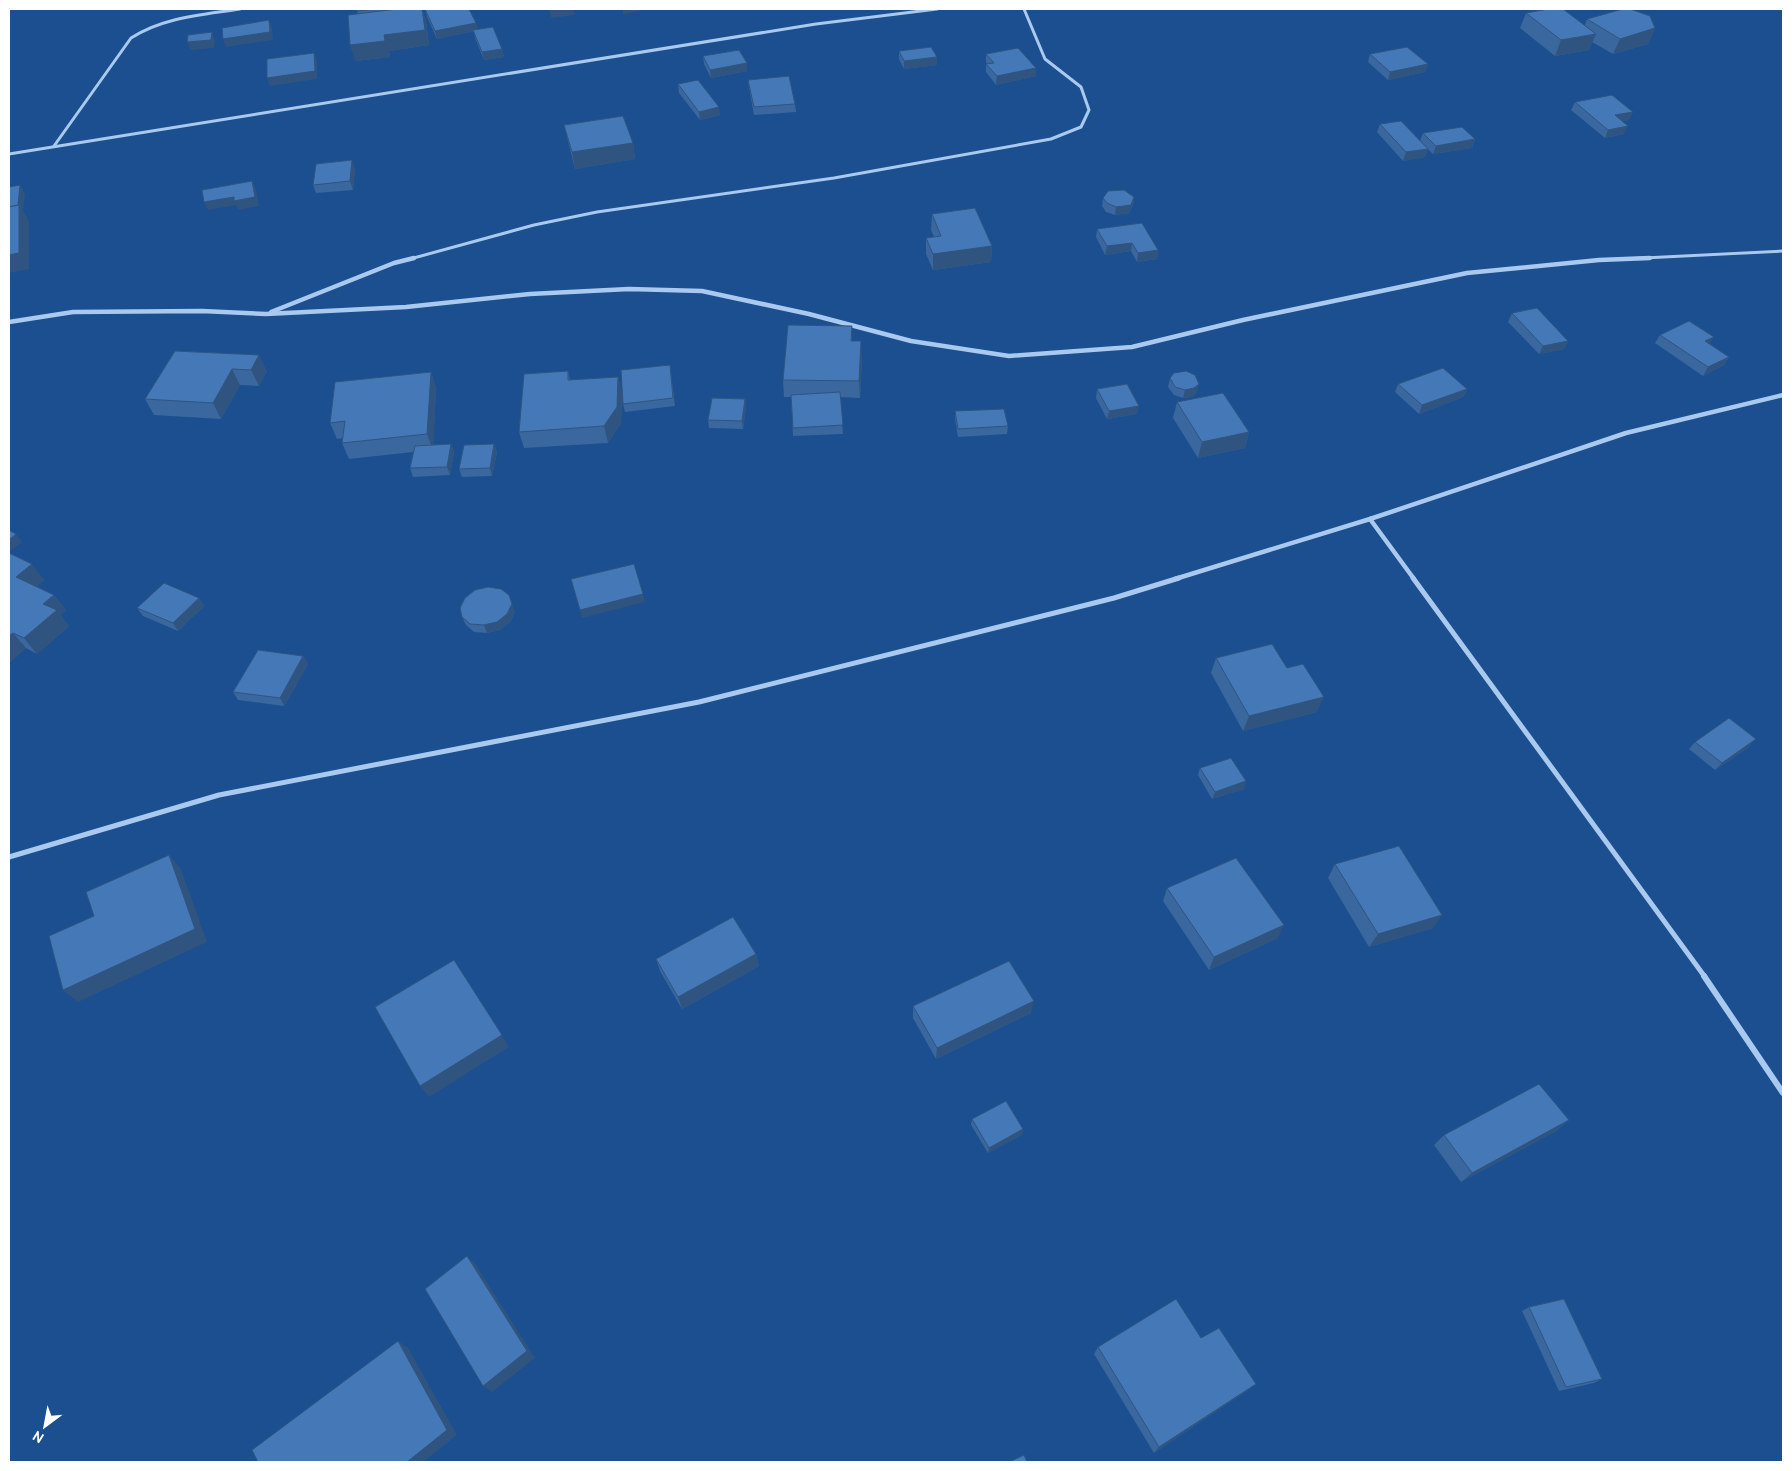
<svg xmlns="http://www.w3.org/2000/svg" width="1792" height="1471" font-family="Cabin,sans-serif">
	<style>
		.lines { fill: none; stroke-linecap: round; stroke-linejoin: round }
		.minor-far3 { stroke: #a9c9ee; stroke-width: 3 }
		.minor-far2 { stroke: #a9c9ee; stroke-width: 4.5 }
		.minor-far1 { stroke: #a9c9ee; stroke-width: 5 }
		.minor { stroke: #a9c9ee; stroke-width: 6 }
		.wall { fill: #3a679d }
		.shaded-wall { fill: #305480 }
		.building { fill: #4478b7; stroke: #305480 }
	</style>
	<rect width="100%" height="100%" fill="#1b4f8f"/>
	<g class="lines">
		<g class="minor-far3">
			<path d="M54 146 131 38C164 17 202 15 240 9"/>
			<polyline points="9,154 816,24 937,9"/>
			<polyline points="410,259 534,225 597,212 834,178 1051,139 1081,127 1089,110 1081,87 1045,59 1024,9"/>
			<polyline points="1624,259 1783,251"/>
		</g>
		<g class="minor-far2">
			<polyline points="271,312 394,263 414,258"/>
			<polyline points="9,322 73,312 202,311 266,314 406,307 530,294 629,289 702,291 809,314 911,341 1009,356 1132,347 1243,320 1467,273 1599,260 1650,258"/>
			<polyline points="1370,519 1414,579"/>
			<polyline points="1175,579 1370,519 1626,433 1783,395"/>
		</g>
		<g class="minor-far1">
			<polyline points="1413,578 1705,977"/>
			<polyline points="9,857 219,795 699,702 1114,598 1179,578"/>
		</g>
		<polyline class="minor" points="1704,976 1783,1093"/>
	</g>
	<g class="wall">
		<polygon points="357,9 390,9 390,10 397,9 422,9 426,21 429,45 389,51 390,57 355,61 358,14"/>
		<polygon points="425,9 477,29 502,49 504,57 484,60 475,38 474,31 437,39 427,17"/>
		<polygon points="1526,13 1585,25 1587,19 1655,28 1648,44 1613,54 1592,42 1589,50 1555,56 1520,28"/>
		<polygon points="899,51 937,57 937,65 904,69 899,59"/>
		<polygon points="986,54 1036,68 1036,76 996,85 986,72 986,64 987,64 986,62"/>
		<polygon points="1370,54 1428,64 1425,72 1388,80 1368,62"/>
		<polygon points="703,56 747,63 747,71 711,78 704,64"/>
		<polygon points="748,80 795,104 796,112 754,115 749,88"/>
		<polygon points="678,84 720,115 700,120 679,93"/>
		<polygon points="1575,102 1629,120 1622,121 1624,134 1605,138 1571,110"/>
		<polygon points="1380,124 1420,141 1423,133 1475,139 1472,148 1433,154 1428,149 1425,157 1403,161 1377,132"/>
		<polygon points="564,125 633,143 635,159 575,169"/>
		<polygon points="355,169 353,190 316,193 313,185"/>
		<polygon points="1134,197 1133,205 1129,213 1115,215 1106,212 1102,206 1103,198"/>
		<polygon points="932,214 992,246 991,262 933,270 926,254 926,238 934,237 931,230"/>
		<polygon points="1097,229 1158,250 1157,259 1137,262 1131,251 1105,255 1096,237"/>
		<polygon points="1512,313 1568,341 1564,349 1539,354 1508,322"/>
		<polygon points="852,326 852,341 862,357 860,398 840,397 843,434 793,436 791,397 784,397 783,380"/>
		<polygon points="1660,335 1729,357 1724,365 1703,376 1655,343"/>
		<polygon points="175,351 267,371 259,386 240,385 221,419 154,415 145,399"/>
		<polygon points="670,365 675,406 625,412 623,404"/>
		<polygon points="568,371 570,380 618,377 622,393 621,423 608,443 524,448 519,432"/>
		<polygon points="431,372 436,389 433,445 451,444 454,452 450,475 413,477 410,468 413,452 349,459 342,443 343,438 337,439 330,423"/>
		<polygon points="1170,378 1197,392 1192,397 1183,398 1174,395 1168,387"/>
		<polygon points="1398,384 1467,389 1463,397 1419,414 1395,392"/>
		<polygon points="1097,389 1137,414 1107,419 1096,398"/>
		<polygon points="745,399 746,407 743,429 709,428 708,420"/>
		<polygon points="1177,402 1249,432 1245,448 1198,458 1173,418"/>
		<polygon points="955,411 1008,426 1007,434 958,437 955,419"/>
		<polygon points="494,444 497,452 492,476 462,477 459,469"/>
		<polygon points="9,553 44,580 36,587 54,595 66,610 60,615 69,626 37,654 26,648 9,663"/>
		<polygon points="199,598 204,606 178,631 143,616 137,608"/>
		<polygon points="515,612 510,622 500,630 487,633 474,632 466,625 462,617"/>
		<polygon points="303,656 308,664 284,706 238,700 233,692"/>
		<polygon points="1216,658 1287,668 1317,712 1243,731 1211,673"/>
		<polygon points="1695,742 1749,747 1715,770 1689,749"/>
		<polygon points="1200,768 1244,789 1212,799 1198,775"/>
		<polygon points="1335,864 1433,928 1369,947 1328,878"/>
		<polygon points="1167,888 1278,938 1209,970 1163,901"/>
		<polygon points="756,954 759,966 682,1009 660,971 656,959"/>
		<polygon points="913,1006 1031,1013 936,1059 913,1018"/>
		<polygon points="972,1119 1023,1129 1022,1135 988,1153 971,1125"/>
		<polygon points="1569,1120 1556,1131 1461,1182 1434,1145 1444,1135"/>
		<polygon points="1529,1307 1602,1379 1594,1383 1559,1391 1522,1311"/>
		<polygon points="1201,1338 1256,1384 1248,1390 1154,1453 1094,1354 1098,1347"/>
	</g>
	<g class="shaded-wall">
		<polygon points="422,9 426,21 429,45 389,51 390,57 355,61 350,45 384,35"/>
		<polygon points="559,9 573,9 575,15 551,18 549,10"/>
		<polygon points="623,9 649,9 623,14"/>
		<polygon points="269,20 272,28 273,40 226,47 223,39"/>
		<polygon points="476,23 478,31 437,39 435,31"/>
		<polygon points="1655,28 1648,44 1613,54 1620,39"/>
		<polygon points="212,32 215,40 214,48 191,50 187,42"/>
		<polygon points="1596,34 1589,50 1555,56 1561,40"/>
		<polygon points="502,49 504,57 484,60 482,52"/>
		<polygon points="314,53 317,61 317,79 270,86 267,78"/>
		<polygon points="937,57 937,65 904,69 904,61"/>
		<polygon points="747,63 747,71 711,78 710,70"/>
		<polygon points="1428,64 1425,72 1388,80 1390,72"/>
		<polygon points="1036,68 1036,76 996,85 997,76"/>
		<polygon points="719,107 720,115 700,120 699,112"/>
		<polygon points="1633,112 1629,120 1611,123 1615,115"/>
		<polygon points="1628,126 1624,134 1605,138 1608,130"/>
		<polygon points="1475,139 1472,148 1433,154 1436,146"/>
		<polygon points="633,143 635,159 575,169 572,152"/>
		<polygon points="1428,149 1425,157 1403,161 1406,152"/>
		<polygon points="352,160 355,169 353,190 350,181"/>
		<polygon points="252,181 256,189 259,206 238,210 236,205 208,210 204,202 234,197"/>
		<polygon points="20,185 25,194 23,211 29,221 29,269 9,273 9,218"/>
		<polygon points="1134,197 1133,205 1129,213 1115,215 1116,207"/>
		<polygon points="1132,243 1131,251 1105,255 1107,246"/>
		<polygon points="992,246 991,262 933,270 933,254"/>
		<polygon points="1158,250 1157,259 1137,262 1138,253"/>
		<polygon points="1714,337 1709,345 1705,341"/>
		<polygon points="861,341 862,357 860,398 859,381"/>
		<polygon points="1568,341 1564,349 1539,354 1543,346"/>
		<polygon points="259,355 267,371 259,386 251,370"/>
		<polygon points="1729,357 1724,365 1703,376 1708,367"/>
		<polygon points="232,369 240,385 221,419 213,403"/>
		<polygon points="431,372 436,389 433,450 427,434"/>
		<polygon points="618,377 622,393 621,423 608,443 604,426"/>
		<polygon points="1199,384 1197,392 1192,397 1183,398 1185,390"/>
		<polygon points="1467,389 1463,397 1419,414 1422,405"/>
		<polygon points="745,399 746,407 743,429 742,421"/>
		<polygon points="1139,406 1137,414 1107,419 1109,411"/>
		<polygon points="1249,432 1245,448 1198,458 1202,442"/>
		<polygon points="451,444 454,452 450,475 447,467"/>
		<polygon points="494,444 497,452 492,476 490,468"/>
		<polygon points="16,534 22,542 9,552 9,540"/>
		<polygon points="32,564 44,580 29,593 16,577"/>
		<polygon points="643,594 645,602 582,618 580,610"/>
		<polygon points="54,595 66,610 60,615 69,626 37,654 24,638 43,604"/>
		<polygon points="509,595 515,612 510,622 500,630 487,633 484,625"/>
		<polygon points="199,598 204,606 178,631 173,623"/>
		<polygon points="13,633 26,648 9,663 9,636"/>
		<polygon points="303,656 308,664 284,706 280,698"/>
		<polygon points="1324,697 1317,712 1243,731 1249,716"/>
		<polygon points="1756,739 1749,747 1715,770 1722,763"/>
		<polygon points="1246,781 1244,789 1212,799 1215,792"/>
		<polygon points="169,855 181,869 207,942 78,1002 63,990"/>
		<polygon points="1442,915 1433,928 1369,947 1378,934"/>
		<polygon points="1284,925 1278,938 1209,970 1214,957"/>
		<polygon points="756,954 759,966 682,1009 678,997"/>
		<polygon points="1034,1001 1031,1013 936,1059 937,1048"/>
		<polygon points="502,1035 509,1047 429,1097 420,1086"/>
		<polygon points="1569,1120 1556,1131 1461,1182 1472,1173"/>
		<polygon points="1023,1129 1022,1135 988,1153 989,1148"/>
		<polygon points="467,1256 476,1265 535,1358 492,1392 483,1386"/>
		<polygon points="398,1341 408,1348 457,1435 423,1462 407,1462"/>
		<polygon points="1256,1384 1248,1390 1154,1453 1159,1447"/>
	</g>
	<g class="building">
		<polygon points="357,9 376,9 357,11"/>
		<polygon points="397,9 422,9 425,30 384,35 385,41 350,45 348,15"/>
		<polygon points="425,9 469,9 476,23 435,31"/>
		<polygon points="1548,9 1563,9 1596,34 1561,40 1526,13"/>
		<polygon points="1623,9 1630,9 1650,16 1655,28 1620,39 1587,19"/>
		<polygon points="269,20 270,32 223,39 222,28"/>
		<polygon points="493,27 502,49 482,52 473,30"/>
		<polygon points="212,32 211,40 187,42 188,35"/>
		<polygon points="931,47 937,57 904,61 899,51"/>
		<polygon points="1407,47 1428,64 1390,72 1370,54"/>
		<polygon points="1018,48 1036,68 997,76 986,64 994,63 986,54"/>
		<polygon points="739,50 747,63 710,70 703,56"/>
		<polygon points="314,53 315,71 267,78 267,59"/>
		<polygon points="789,76 795,104 754,107 748,80"/>
		<polygon points="698,80 719,107 699,112 678,84"/>
		<polygon points="1612,95 1633,112 1615,115 1628,126 1608,130 1575,102"/>
		<polygon points="623,116 633,143 572,152 564,125"/>
		<polygon points="1401,121 1428,149 1406,152 1380,124"/>
		<polygon points="1462,127 1475,139 1436,146 1423,133"/>
		<polygon points="352,160 350,181 313,185 316,164"/>
		<polygon points="252,181 255,197 234,201 234,197 204,202 202,190"/>
		<polygon points="20,185 18,205 9,207 9,187"/>
		<polygon points="1124,190 1134,197 1131,205 1116,207 1107,203 1103,198 1108,191"/>
		<polygon points="19,205 19,253 9,255 9,207"/>
		<polygon points="975,208 992,246 933,254 926,238 941,236 932,214"/>
		<polygon points="1142,223 1158,250 1138,253 1132,243 1107,246 1097,229"/>
		<polygon points="1537,308 1568,341 1543,346 1512,313"/>
		<polygon points="1689,321 1714,337 1705,341 1729,357 1708,367 1660,335"/>
		<polygon points="788,325 852,326 851,341 861,341 859,381 783,380"/>
		<polygon points="175,351 259,355 251,370 232,369 213,403 145,399"/>
		<polygon points="670,365 673,398 623,404 621,370"/>
		<polygon points="1443,368 1467,389 1422,405 1398,384"/>
		<polygon points="568,371 568,380 618,377 617,407 604,426 519,432 524,374"/>
		<polygon points="1186,371 1195,375 1199,384 1194,388 1185,390 1175,387 1170,378 1174,373"/>
		<polygon points="431,372 427,434 342,443 345,421 330,423 335,382"/>
		<polygon points="1127,384 1139,406 1109,411 1097,389"/>
		<polygon points="840,392 843,425 793,428 791,395"/>
		<polygon points="1223,393 1249,432 1202,442 1177,402"/>
		<polygon points="712,398 745,399 742,421 708,420"/>
		<polygon points="1004,409 1008,426 958,429 955,411"/>
		<polygon points="451,444 447,467 410,468 415,446"/>
		<polygon points="494,444 490,468 459,469 464,445"/>
		<polygon points="9,530 16,534 9,540"/>
		<polygon points="9,553 32,564 16,577 54,595 43,604 57,610 24,638 13,633 9,636"/>
		<polygon points="634,564 643,594 580,610 571,579"/>
		<polygon points="164,583 199,598 173,623 137,608"/>
		<polygon points="488,587 501,589 509,595 512,604 507,614 497,622 484,625 470,624 462,617 460,608 465,598 475,590"/>
		<polygon points="1272,644 1287,668 1303,664 1324,697 1249,716 1216,658"/>
		<polygon points="258,650 303,656 280,698 233,692"/>
		<polygon points="1729,718 1756,739 1722,763 1695,742"/>
		<polygon points="1231,758 1246,781 1215,792 1200,768"/>
		<polygon points="1399,846 1442,915 1378,934 1335,864"/>
		<polygon points="169,855 195,929 63,990 49,936 94,916 86,892"/>
		<polygon points="1236,858 1284,925 1214,957 1167,888"/>
		<polygon points="733,917 756,954 678,997 656,959"/>
		<polygon points="454,960 502,1035 420,1086 375,1007"/>
		<polygon points="1009,961 1034,1001 937,1048 913,1006"/>
		<polygon points="1539,1084 1569,1120 1472,1173 1444,1135"/>
		<polygon points="1006,1101 1023,1129 989,1148 972,1119"/>
		<polygon points="467,1256 527,1351 483,1386 425,1289"/>
		<polygon points="1176,1299 1201,1338 1219,1328 1256,1384 1159,1447 1098,1347"/>
		<polygon points="1564,1299 1602,1379 1566,1387 1529,1307"/>
		<polygon points="398,1341 447,1430 407,1462 258,1462 252,1450"/>
		<polygon points="1024,1455 1027,1462 1009,1462"/>
	</g>
	<rect width="1792" height="1471" fill="none" stroke="#ffffff" stroke-width="20"/>
	<g transform="translate(45 1426) rotate(212)" stroke="#1b4f8f" stroke-width="4" paint-order="stroke">
	<path d="M0-4L9 19L0 12L-9 19Z" fill="#ffffff"/>
	<text y="-8" font-size="14" font-weight="bold" text-anchor="middle" fill="#ffffff">N</text>
	</g>
</svg>
